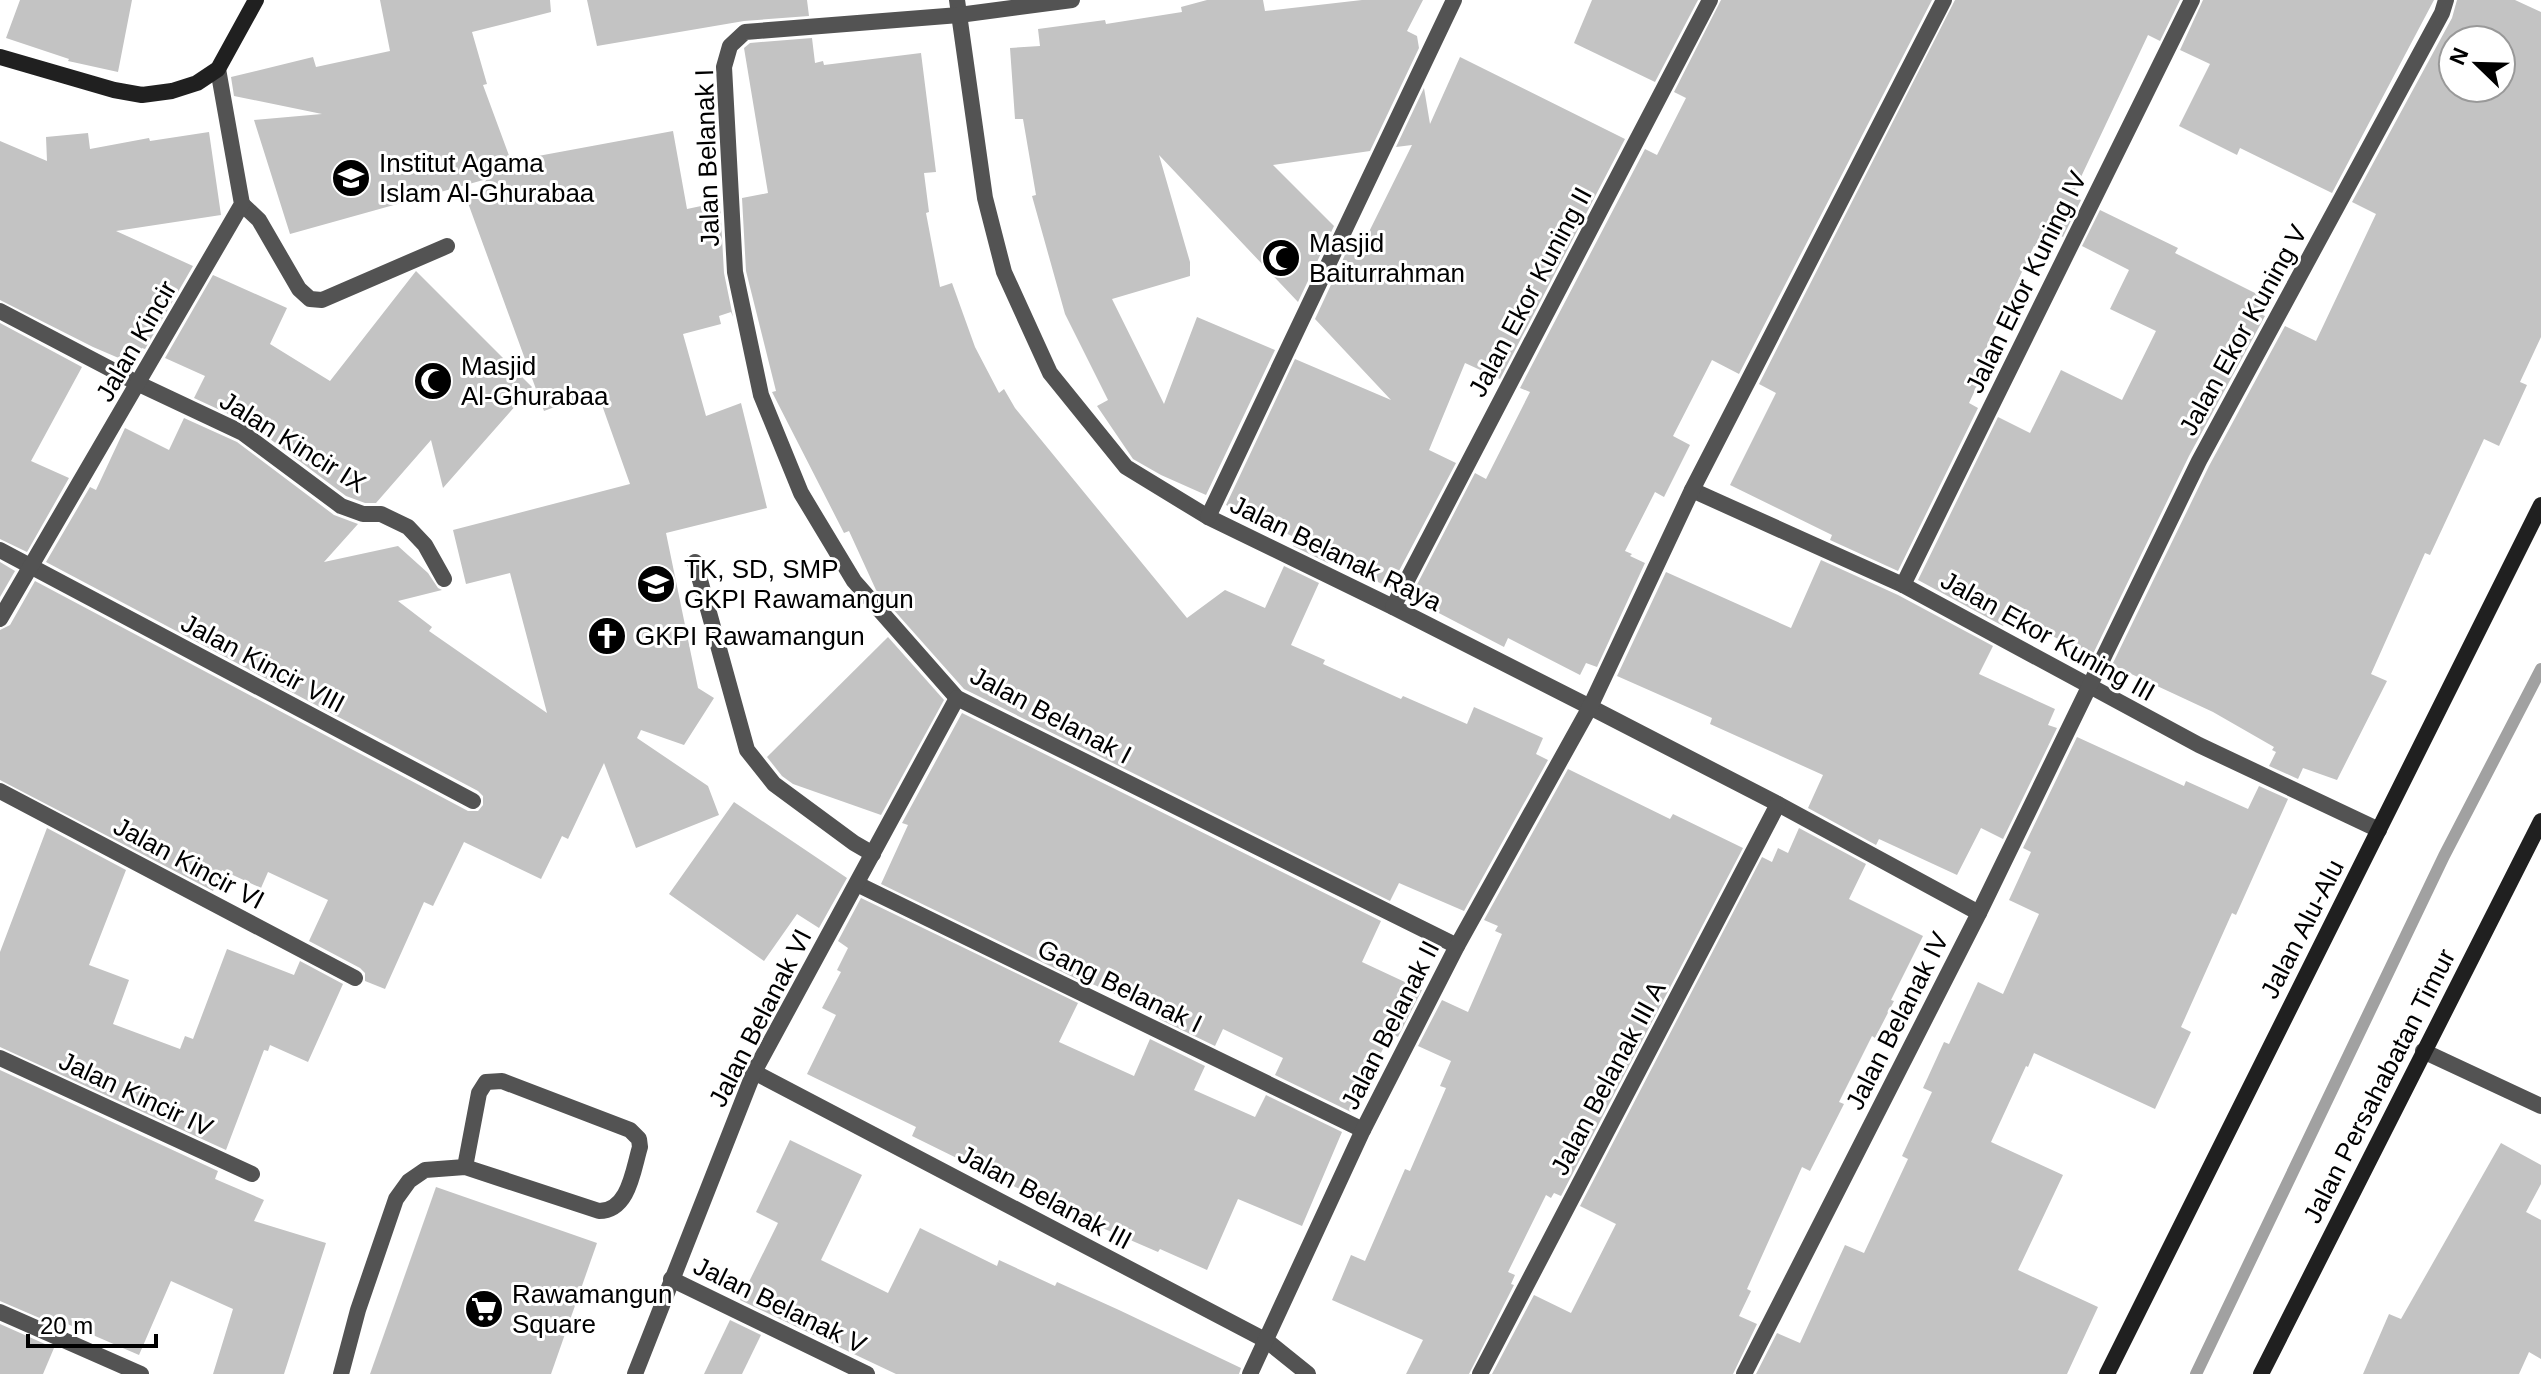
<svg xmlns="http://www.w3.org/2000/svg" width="2541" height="1374" font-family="Arial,sans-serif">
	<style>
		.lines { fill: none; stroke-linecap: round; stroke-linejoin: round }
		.stream { stroke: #a1a1a1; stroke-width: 12 }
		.building { fill: #c3c3c3; fill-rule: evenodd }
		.lane { stroke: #535353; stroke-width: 16 }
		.street { stroke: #535353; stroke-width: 16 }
		.secondary { stroke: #202020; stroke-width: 16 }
		.labels { text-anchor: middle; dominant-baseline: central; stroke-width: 6; stroke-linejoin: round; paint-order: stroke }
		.street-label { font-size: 26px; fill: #000; stroke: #fff }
		.poi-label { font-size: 26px; fill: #000; stroke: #fff; text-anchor: start }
	</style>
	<rect width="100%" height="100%" fill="#fff"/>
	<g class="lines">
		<polyline class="stream" points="2196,1374 2444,856 2541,669"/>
	</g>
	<g class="building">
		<polygon points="20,0 132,0 118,72 68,61 69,59 6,38"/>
		<polygon points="380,0 550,0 551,12 472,32 487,84 483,85 511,161 673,131 687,209 720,202 724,273 733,317 731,312 719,316 721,324 683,334 706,416 741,403 767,508 666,533 698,688 714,698 684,745 641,730 637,738 708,786 719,815 636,848 604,763 568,839 562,836 541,879 464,842 433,906 424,902 385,989 365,981 365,973 360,968 309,941 328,900 268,872 261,888 222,870 213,891 0,780 0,630 10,625 35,581 468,811 478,811 483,805 483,796 478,791 46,562 90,487 96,490 125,428 169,450 184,418 237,442 334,515 358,524 324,562 398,546 428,573 438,588 442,590 398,601 432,627 429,631 547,713 510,573 466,584 453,530 630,484 597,391 544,411 468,203 487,179 290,234 254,120 322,114 234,96 231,77 313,57 316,67 390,51"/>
		<polygon points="587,0 807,0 809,16 744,21 597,46"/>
		<polygon points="1207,0 1263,0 1265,11 1362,0 1423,0 1407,31 1417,36 1419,48 1370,151 1273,165 1334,226 1298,302 1159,155 1190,262 1190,276 1112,299 1164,404 1197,317 1275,350 1206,495 1161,475 1133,459 1097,406 1108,400 1065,314 1032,196 1036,195 1023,119 1015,119 1010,48 1040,46 1038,29 1105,20 1106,24 1182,12 1181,7"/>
		<polygon points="1592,0 1698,0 1655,82 1574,43"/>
		<polygon points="1721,0 1932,0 1739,374 1712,360 1673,436 1690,445 1664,497 1655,492 1625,551 1632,554 1630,556 1645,563 1597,667 1586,663 1580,675 1508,638 1504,647 1410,598 1475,473 1486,479 1530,392 1520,388 1645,149 1657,155 1686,98 1674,92"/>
		<polygon points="1955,0 2180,0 2160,41 2148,35 2072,196 2081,200 2063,237 2048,230 2039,248 2034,246 1979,364 1986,367 1969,403 1978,408 1898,571 1830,540 1832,535 1730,485 1776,393 1759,384"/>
		<polygon points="2203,0 2434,0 2332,193 2240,148 2237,155 2179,126 2210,64 2180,50"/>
		<path d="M2457 0H2515L2541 12V337L2520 382 2527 385 2499 446 2484 439 2430 555 2425 553 2371 674 2387 681 2337 780 2303 768 2298 779 2269 766 2276 752 2272 750 2274 747 2213 712 2112 665 2209 466 2285 326 2316 341 2376 214 2352 202 2452 18ZM2453 40H2501V88H2453Z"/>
		<polygon points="812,38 815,63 823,61 824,65 921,53 936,172 924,173 929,212 926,213 940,287 952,283 975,347 999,393 1004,389 1015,408 1187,618 1225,590 1265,608 1284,566 1319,583 1291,645 1325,660 1323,664 1401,699 1403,696 1467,724 1474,707 1543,738 1536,754 1548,760 1464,911 1399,883 1390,901 964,689 876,590 849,531 844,533 772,392 776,391 746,271 742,198 768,193 744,48 750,43"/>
		<polygon points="1460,57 1625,139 1500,379 1465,363 1429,450 1456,463 1390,588 1330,558 1328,563 1293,546 1296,538 1226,505 1295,359 1391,400 1315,319 1351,242 1360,250 1412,145 1396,147 1424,88 1430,124"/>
		<polygon points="209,132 221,215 116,231 193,266 145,349 142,348 135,365 93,347 0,300 0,141 47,161 46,137 88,133 90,149 149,138 150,141"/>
		<polygon points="2100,210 2178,248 2175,253 2265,298 2258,313 2265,316 2189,456 2092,656 2009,614 2003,626 1918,580 1998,417 2030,433 2061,370 2122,400 2156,331 2110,309 2129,270 2082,246"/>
		<polygon points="416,271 532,387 443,488 431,440 376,503 365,503 346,496 250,424 194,398 205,376 165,358 213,275 287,308 270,344 330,381"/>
		<polygon points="0,323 82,367 31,461 69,478 27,552 0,539"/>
		<polygon points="1821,560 1898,595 1993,646 1979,674 2055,709 2048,725 2057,728 2003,839 1981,828 1957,875 1879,839 1876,845 1808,808 1823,775 1710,724 1712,718 1617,676 1666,572 1791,628"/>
		<polygon points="0,562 15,571 0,597"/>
		<polygon points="888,637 944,700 881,815 793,784 782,776 767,757"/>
		<polygon points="962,713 1381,921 1362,962 1422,990 1398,1037 1391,1033 1351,1112 1275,1075 1283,1058 1223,1029 1215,1046 1159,1019 1161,1015 1088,982 1087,984 881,884 908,825 902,823"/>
		<polygon points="2077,737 2184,786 2186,781 2248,809 2259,786 2288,799 2236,915 2232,913 2181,1027 2191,1032 2155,1109 2034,1053 2028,1067 2026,1066 1991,1142 2063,1175 2018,1270 2098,1307 2067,1374 1756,1374 1777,1333 1800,1343 1845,1245 1864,1253 1908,1159 1902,1156 1932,1092 1923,1088 1944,1042 1949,1044 1978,982 2003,994 2039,914 2009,900 2031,852 2023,848"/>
		<polygon points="1568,769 1670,819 1673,814 1743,848 1561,1196 1554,1193 1551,1198 1546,1195 1508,1272 1515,1275 1511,1284 1514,1285 1469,1374 1406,1374 1423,1340 1332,1300 1351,1255 1365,1261 1405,1169 1410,1171 1446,1088 1440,1086 1451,1061 1418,1046 1442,1000 1468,1012 1502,934 1495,931 1498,926 1484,920"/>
		<polygon points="734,802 847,878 819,928 797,914 764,961 669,894"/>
		<polygon points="47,828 126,870 89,965 129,980 113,1024 180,1049 185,1036 193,1039 227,949 294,975 300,961 343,984 308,1062 270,1045 268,1051 264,1050 226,1150 0,1047 0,952"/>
		<polygon points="1799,828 1866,864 1849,899 1923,936 1891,1000 1894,1001 1875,1038 1872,1036 1839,1102 1844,1104 1810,1171 1802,1167 1747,1289 1751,1291 1739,1316 1757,1324 1733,1374 1492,1374 1534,1295 1571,1313 1616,1224 1580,1206 1762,857 1772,862 1778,848 1788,853"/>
		<polygon points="861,898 1078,1003 1059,1042 1134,1076 1150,1039 1205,1066 1194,1090 1255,1117 1266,1095 1342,1132 1302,1226 1238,1199 1207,1270 1160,1249 1158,1252 1070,1214 912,1136 916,1127 807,1074 836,1015 822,1008 841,972 837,970 848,948 838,941"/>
		<polygon points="0,1070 218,1171 215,1179 264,1200 254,1221 326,1243 284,1374 213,1374 233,1309 171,1281 139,1355 65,1323 63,1328 0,1301"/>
		<polygon points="790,1140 862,1175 821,1260 888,1293 920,1228 997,1266 999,1260 1055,1286 1057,1282 1119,1310 1241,1368 1239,1374 896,1374 740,1300 778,1223 756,1212"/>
		<polygon points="2501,1143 2541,1165 2541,1184 2526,1212 2541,1220 2541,1359 2529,1352 2519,1374 2363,1374 2389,1314 2401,1319"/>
		<polygon points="436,1187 597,1243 551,1374 370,1374"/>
		<polygon points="730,1320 761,1335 742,1374 704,1374"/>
		<polygon points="0,1324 54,1348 43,1374 0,1374"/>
	</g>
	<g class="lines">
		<g class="lane">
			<polyline points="242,204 259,220 299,289 310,299 322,300 447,246"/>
			<polyline points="695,562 747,750 774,784 854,843 873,854"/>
			<path d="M341 1374 358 1310 396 1199 409 1181 425 1170 465 1167 599 1211C629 1211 633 1170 640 1147L639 1139 630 1130 502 1081 486 1082 479 1093 465 1167"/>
		</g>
		<g class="street">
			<polyline points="957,0 985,198 1004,272 1050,373 1126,467 1208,517 1393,607 1590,707 1778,804 1979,913"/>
			<polyline points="1072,0 959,15 745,32 730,46 724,67 735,272 761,395 801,493 854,581 957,698 1457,946"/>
			<polyline points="0,311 139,384 243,433 341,506 363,514 381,514 408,527 425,545 444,579"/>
			<polyline points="1692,490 1903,585 2199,745 2379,830"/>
			<polyline points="1208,517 1454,0"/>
			<polyline points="0,550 473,801"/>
			<polyline points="1903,585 2192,0"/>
			<polyline points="1393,607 1710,0"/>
			<polyline points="0,619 242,204 218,69"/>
			<polyline points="0,791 355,978"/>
			<polyline points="857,884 1363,1130"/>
			<polyline points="2423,1051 2541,1106"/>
			<polyline points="0,1058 252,1174"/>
			<polyline points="754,1072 1267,1341 1308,1374"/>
			<polyline points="671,1279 867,1374"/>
			<polyline points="0,1312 141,1374"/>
			<polyline points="635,1374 754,1072 957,698"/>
			<polyline points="1250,1374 1363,1130 1457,946 1590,707 1692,490 1944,0"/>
			<polyline points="1480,1374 1778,804"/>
			<polyline points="1744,1374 1979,913 2199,461 2442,13 2446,0"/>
		</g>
		<g class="secondary">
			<polyline points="0,57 114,90 142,95 172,91 197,83 218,69 256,0"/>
			<polyline points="2107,1374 2541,505"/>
			<polyline points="2261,1374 2541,821"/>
		</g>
	</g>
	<defs>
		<symbol id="university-disc" viewBox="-11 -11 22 22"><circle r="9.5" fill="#000" stroke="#fff"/><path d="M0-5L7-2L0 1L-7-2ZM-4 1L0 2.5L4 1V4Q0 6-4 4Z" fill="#fff"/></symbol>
		<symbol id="mosque-disc" viewBox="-11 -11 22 22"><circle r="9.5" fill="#000" stroke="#fff"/><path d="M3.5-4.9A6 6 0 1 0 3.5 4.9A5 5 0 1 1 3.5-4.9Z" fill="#fff"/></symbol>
		<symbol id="school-disc" viewBox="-11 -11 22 22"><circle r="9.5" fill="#000" stroke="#fff"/><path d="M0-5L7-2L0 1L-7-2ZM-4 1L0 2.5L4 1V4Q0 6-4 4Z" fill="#fff"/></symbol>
		<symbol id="church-disc" viewBox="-11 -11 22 22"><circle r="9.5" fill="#000" stroke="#fff"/><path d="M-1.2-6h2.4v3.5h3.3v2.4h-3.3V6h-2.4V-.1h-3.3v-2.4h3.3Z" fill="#fff"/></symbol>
		<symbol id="supermarket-disc" viewBox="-11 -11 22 22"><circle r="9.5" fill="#000" stroke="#fff"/><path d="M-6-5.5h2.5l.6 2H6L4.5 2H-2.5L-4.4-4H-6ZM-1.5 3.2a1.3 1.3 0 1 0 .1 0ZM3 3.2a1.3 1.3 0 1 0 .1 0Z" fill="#fff"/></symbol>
	</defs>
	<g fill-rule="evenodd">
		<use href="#university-disc" x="329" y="156" width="44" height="44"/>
		<use href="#mosque-disc" x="1259" y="236" width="44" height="44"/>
		<use href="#mosque-disc" x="411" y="359" width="44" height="44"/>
		<use href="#school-disc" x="634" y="562" width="44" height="44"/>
		<use href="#church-disc" x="585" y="614" width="44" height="44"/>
		<use href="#supermarket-disc" x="462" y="1287" width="44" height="44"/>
	</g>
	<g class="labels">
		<g class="street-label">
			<text transform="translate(707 158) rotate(-92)">Jalan Belanak I</text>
			<text transform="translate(2026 282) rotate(-64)">Jalan Ekor Kuning IV</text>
			<text transform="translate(1530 292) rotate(-62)">Jalan Ekor Kuning II</text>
			<text transform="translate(2243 330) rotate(-61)">Jalan Ekor Kuning V</text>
			<text transform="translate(136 341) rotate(-60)">Jalan Kincir</text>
			<text transform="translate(293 442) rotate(32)">Jalan Kincir IX</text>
			<text transform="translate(1336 553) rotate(26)">Jalan Belanak Raya</text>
			<text transform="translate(2048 636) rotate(29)">Jalan Ekor Kuning III</text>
			<text transform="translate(263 663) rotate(28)">Jalan Kincir VIII</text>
			<text transform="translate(1051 715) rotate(28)">Jalan Belanak I</text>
			<text transform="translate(189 863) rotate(28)">Jalan Kincir VI</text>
			<text transform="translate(2302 929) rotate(-63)">Jalan Alu-Alu</text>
			<text transform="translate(1120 986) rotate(26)">Gang Belanak I</text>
			<text transform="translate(760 1018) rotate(-63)">Jalan Belanak VI</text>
			<text transform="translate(1897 1021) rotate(-63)">Jalan Belanak IV</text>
			<text transform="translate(1390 1025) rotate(-63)">Jalan Belanak II</text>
			<text transform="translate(1608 1078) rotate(-62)">Jalan Belanak III A</text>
			<text transform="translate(2379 1086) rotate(-63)">Jalan Persahabatan Timur</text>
			<text transform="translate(136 1094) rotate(25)">Jalan Kincir IV</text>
			<text transform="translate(1045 1197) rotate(28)">Jalan Belanak III</text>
			<text transform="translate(780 1305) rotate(26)">Jalan Belanak V</text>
		</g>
		<g class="poi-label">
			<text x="379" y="163">Institut Agama<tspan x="379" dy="30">Islam Al-Ghurabaa</tspan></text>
			<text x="1309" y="243">Masjid<tspan x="1309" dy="30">Baiturrahman</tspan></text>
			<text x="461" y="366">Masjid<tspan x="461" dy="30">Al-Ghurabaa</tspan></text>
			<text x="684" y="569">TK, SD, SMP<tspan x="684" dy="30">GKPI Rawamangun</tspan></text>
			<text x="635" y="636">GKPI Rawamangun</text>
			<text x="512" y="1294">Rawamangun<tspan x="512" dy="30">Square</tspan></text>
		</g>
	</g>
	<g transform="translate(2477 64) rotate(293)"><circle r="38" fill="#ffffff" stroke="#999999" stroke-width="2"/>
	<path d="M0-6L14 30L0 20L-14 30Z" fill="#000000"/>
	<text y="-12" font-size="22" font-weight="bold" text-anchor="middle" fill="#000000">N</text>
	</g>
	<path d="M28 1334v12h128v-12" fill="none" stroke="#000000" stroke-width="4"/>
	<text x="40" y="1334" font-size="24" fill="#000000" stroke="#ffffff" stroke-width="6" paint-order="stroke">20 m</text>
</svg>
